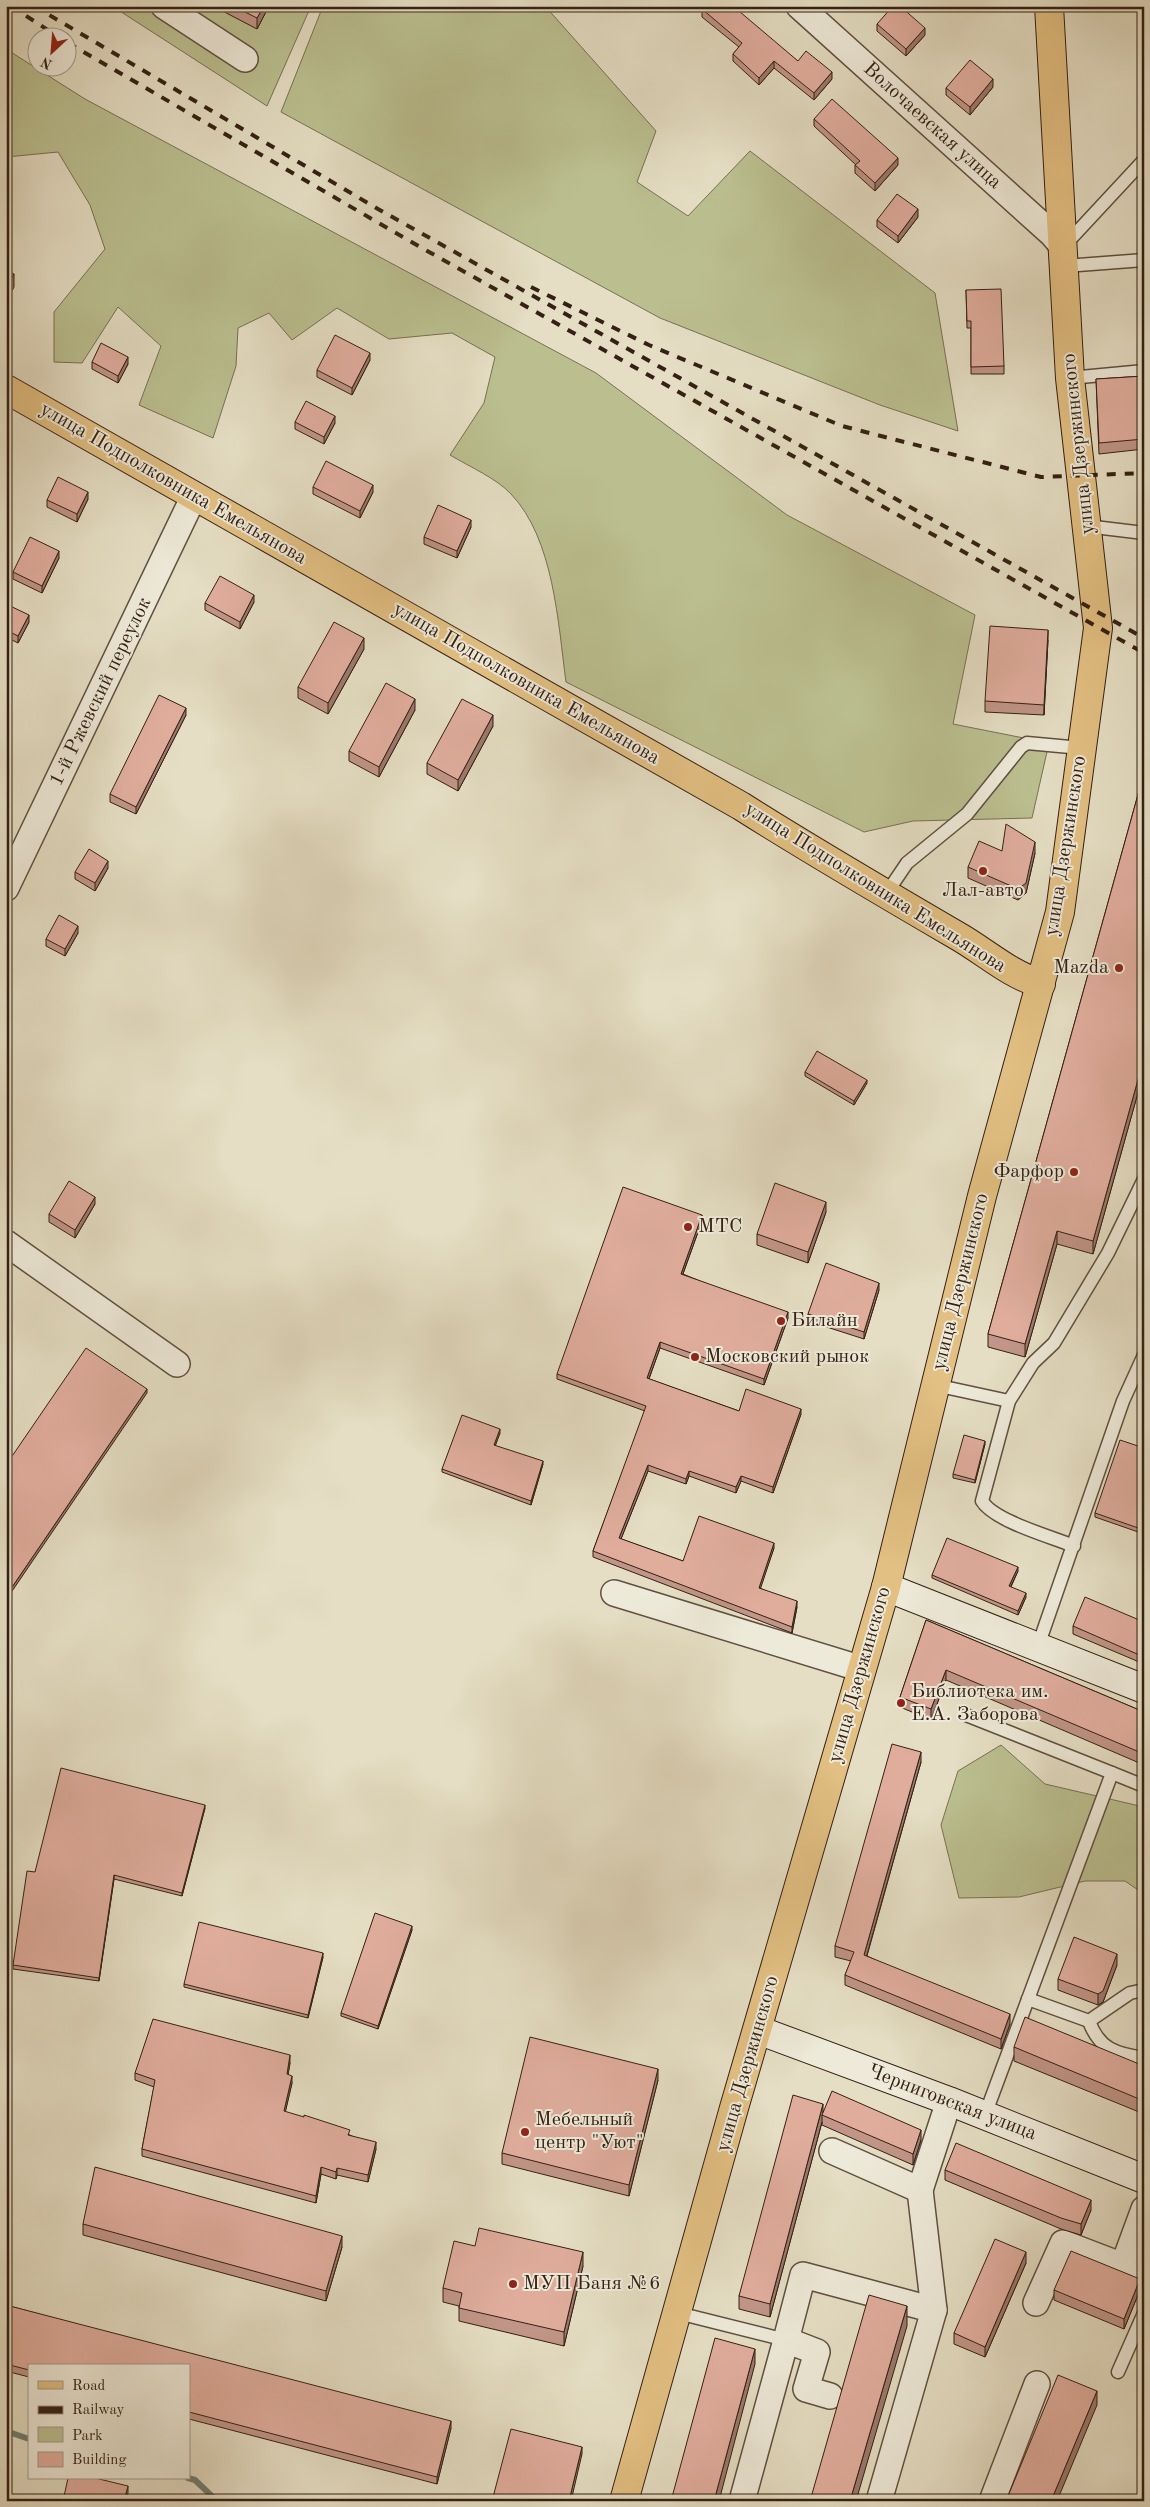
<svg xmlns="http://www.w3.org/2000/svg" width="1150" height="2507" font-family="'Old Standard TT',serif">
	<style>
		.green { fill: #bbbf90; stroke: #787052 }
		.lines { fill: none; stroke-linecap: round; stroke-linejoin: round }
		.stream { stroke: #6f7e74; stroke-width: 6 }
		.lane-casing { stroke: #605040; stroke-width: 15 }
		.street-casing { stroke: #605040; stroke-width: 28 }
		.secondary-casing { stroke: #342014; stroke-width: 30 }
		.primary-casing { stroke: #342014; stroke-width: 30 }
		.lane { stroke: #eeead9; stroke-width: 12 }
		.street { stroke: #eeead9; stroke-width: 25 }
		.secondary { stroke: #eeead9; stroke-width: 28 }
		.primary { stroke: #e2bf82; stroke-width: 28 }
		.rail { stroke: #342014; stroke-width: 4; stroke-dasharray: 9 9; stroke-linecap: butt }
		.wall { fill: #c19587; stroke: #342014 }
		.shaded-wall { fill: #9d796e; stroke: #342014 }
		.building { fill: #e0ad9d; stroke: #342014 }
		.poi-dot { fill: #8f2418; stroke: #eeead9; stroke-width: 2 }
		.labels { text-anchor: middle; dominant-baseline: central; stroke-width: 4; stroke-linejoin: round; paint-order: stroke }
		.street-label { font-size: 20px; fill: #342014; stroke: #eeead9 }
		.poi-label { font-size: 20px; fill: #342014; stroke: #eeead9; text-anchor: start }
	</style>
	<rect width="100%" height="100%" fill="#e5dec4"/>
	<filter id="stains"><feTurbulence type="fractalNoise" baseFrequency=".004" numOctaves="4"/><feColorMatrix values="0 0 0 0 .2 0 0 0 0 .09 0 0 0 0 .02 0 0 0 .5 -.17"/></filter>
	<radialGradient id="worn" r=".72"><stop offset=".6" stop-color="#630" stop-opacity="0"/><stop offset="1" stop-color="#630" stop-opacity=".3"/></radialGradient>
	<g class="green">
		<polygon points="112,6 311,6 267,106"/>
		<polygon points="323,6 545,6 656,131 637,182 688,216 750,151 935,293 958,431 880,405 660,318 281,112"/>
		<path d="M6 49 85 99 596 373 787 515 975 615 953 724 1049 743 1032 818 913 821 864 832 566 682C558 623 554 539 511 494 496 478 470 467 450 455L484 403 495 357 452 333 389 339 337 308 292 340 269 313 238 328 236 366 213 438 139 405 161 346 118 307 82 363 54 362V312L105 249 90 205 58 152 6 157Z"/>
		<polygon points="1001,1745 1045,1784 1144,1807 1144,1894 1125,1881 1085,1881 1019,1897 959,1898 941,1825 958,1771"/>
	</g>
	<g class="lines">
		<g class="stream">
			<polyline points="6,2431 29,2439"/>
			<polyline points="188,2478 195,2480 217,2501"/>
		</g>
		<defs>
			<g id="lane">
				<polyline points="1065,245 1144,160"/>
				<polyline points="1065,266 1144,260"/>
				<polyline points="1070,378 1144,371"/>
				<polyline points="1086,526 1144,533"/>
				<polyline points="886,894 907,863 967,814 1021,747 1027,743 1081,748"/>
				<polyline points="935,1385 1009,1401"/>
				<path d="M1074 1546C1052 1537 994 1521 982 1501L1009 1401 1033 1363 1054 1343 1108 1253 1144 1179"/>
				<polyline points="1038,1646 1123,1401 1144,1355"/>
				<polyline points="966,1715 1112,1773 985,2115"/>
				<polyline points="1112,1773 1144,1786"/>
				<polyline points="1028,1999 1089,2021 1130,1993 1144,1990"/>
				<path d="M1089 2021C1099 2049 1116 2054 1144 2058"/>
				<polyline points="678,2313 786,2340"/>
				<polyline points="1118,2372 1144,2313"/>
			</g>
			<g id="street">
				<polyline points="164,6 245,59"/>
				<polyline points="799,6 1052,234 1063,247"/>
				<polyline points="6,888 194,496"/>
				<polyline points="6,1243 177,1364"/>
				<polyline points="614,1593 862,1669"/>
				<polyline points="832,2151 920,2190 949,2101"/>
				<polyline points="920,2190 934,2310"/>
				<polyline points="1144,2209 1123,2266 1144,2276"/>
				<polyline points="1036,2303 1063,2243 1123,2266"/>
				<polyline points="786,2340 803,2275 934,2310 879,2501"/>
				<polyline points="742,2501 786,2340 817,2352 806,2389 830,2396"/>
				<polyline points="992,2501 1037,2384"/>
			</g>
			<g id="secondary">
				<polyline points="886,1587 1144,1689"/>
				<polyline points="758,2030 949,2101 1144,2179"/>
			</g>
			<g id="primary">
				<path d="M6 389 741 806C812 851 884 893 956 935 986 952 1007 973 1041 984"/>
				<polyline points="624,2501 734,2108 886,1587 982,1196 1060,912 1098,628 1070,378 1049,6"/>
			</g>
		</defs>
		<use href="#lane" class="lane-casing"/>
		<use href="#street" class="street-casing"/>
		<use href="#secondary" class="secondary-casing"/>
		<use href="#primary" class="primary-casing"/>
		<use href="#lane" class="lane"/>
		<use href="#street" class="street"/>
		<use href="#secondary" class="secondary"/>
		<use href="#primary" class="primary"/>
		<g class="rail">
			<polyline points="11,6 60,38"/>
			<polyline points="34,6 378,209 1144,638"/>
			<polyline points="68,43 422,248 1144,653"/>
			<polyline points="531,287 649,345 842,426 1041,477 1144,473"/>
		</g>
	</g>
	<g class="wall">
		<polygon points="213,6 269,6 257,29"/>
		<polygon points="702,9 798,61 832,79 814,100 774,68 759,85 733,61 733,54 739,47 702,17"/>
		<polygon points="877,24 925,35 906,56 877,31"/>
		<polygon points="993,87 970,115 946,95 946,88"/>
		<polygon points="814,119 898,165 875,191 855,173 855,165 856,165 814,126"/>
		<polygon points="918,217 898,243 877,227 877,220"/>
		<polygon points="966,290 1004,366 1004,374 971,374 971,328 967,328"/>
		<polygon points="370,360 352,395 317,377 317,370"/>
		<polygon points="92,362 128,364 118,383 92,369"/>
		<polygon points="1144,376 1144,449 1099,454 1096,379"/>
		<polygon points="295,422 335,423 324,444 295,429"/>
		<polygon points="313,487 373,492 360,518 313,494"/>
		<polygon points="88,499 77,522 47,507 47,500"/>
		<polygon points="471,527 457,558 424,544 424,537"/>
		<polygon points="59,558 42,593 13,579 13,572"/>
		<polygon points="254,602 240,629 205,610 205,603"/>
		<polygon points="6,604 29,622 18,643 6,637"/>
		<polygon points="1048,640 1044,715 985,712 985,701"/>
		<polygon points="364,649 328,714 298,698 298,687"/>
		<polygon points="415,710 379,777 349,761 349,751"/>
		<polygon points="186,715 136,814 110,802 110,794"/>
		<polygon points="493,726 458,791 427,774 427,763"/>
		<polygon points="1144,773 1144,1071 1093,1254 1057,1244 1025,1357 988,1347 988,1334"/>
		<polygon points="1002,851 1035,853 1026,893 1018,900 968,878 968,867"/>
		<polygon points="108,868 95,891 75,879 75,872"/>
		<polygon points="78,933 65,956 46,946 46,939"/>
		<polygon points="805,1072 867,1083 854,1105 805,1076"/>
		<polygon points="95,1204 75,1238 49,1222 49,1214"/>
		<polygon points="826,1212 808,1263 757,1245 757,1234"/>
		<polygon points="702,1221 683,1274 788,1318 764,1385 660,1348 649,1379 739,1411 801,1414 773,1493 741,1481 736,1493 689,1476 686,1484 648,1471 621,1539 683,1561 774,1548 760,1588 797,1607 792,1633 593,1557 593,1551 645,1411 557,1379 557,1374"/>
		<polygon points="879,1290 864,1339 808,1321 808,1314"/>
		<polygon points="500,1433 495,1446 543,1464 531,1505 442,1472 442,1469"/>
		<polygon points="985,1444 975,1483 953,1478 953,1474"/>
		<polygon points="1144,1448 1144,1534 1095,1517 1095,1513"/>
		<polygon points="1018,1571 1011,1587 1026,1597 1018,1615 932,1578 932,1575"/>
		<polygon points="926,1620 1144,1712 1144,1765 946,1680 931,1720 900,1707 900,1697"/>
		<polygon points="1144,1622 1144,1664 1073,1634 1073,1626"/>
		<polygon points="921,1762 867,1956 1010,2024 1001,2049 845,1985 845,1975 851,1961 835,1957 835,1946"/>
		<polygon points="205,1808 182,1896 114,1879 99,1981 13,1969 13,1965 35,1872"/>
		<polygon points="412,1930 378,2029 341,2016 341,2013"/>
		<polygon points="323,1957 308,2018 184,1987 184,1984"/>
		<polygon points="1117,1965 1103,2002 1098,2005 1058,1990 1058,1979"/>
		<polygon points="1014,2047 1144,2066 1144,2114 1014,2061"/>
		<polygon points="290,2063 288,2074 292,2083 285,2112 350,2135 376,2149 368,2182 337,2175 336,2179 321,2174 316,2203 142,2156 142,2149 154,2087 135,2080 135,2073"/>
		<polygon points="658,2080 629,2196 502,2164 502,2153"/>
		<polygon points="823,2111 921,2140 913,2165 822,2125 822,2122 770,2317 739,2309 739,2296"/>
		<polygon points="945,2170 1091,2210 1081,2235 1061,2229 945,2180"/>
		<polygon points="83,2224 342,2247 326,2301 83,2235"/>
		<polygon points="475,2246 583,2266 564,2346 459,2321 459,2306 443,2302 443,2288"/>
		<polygon points="1026,2263 985,2357 954,2344 954,2333"/>
		<polygon points="1054,2290 1140,2290 1124,2329 1054,2300"/>
		<polygon points="6,2305 451,2428 437,2484 189,2419 189,2366 29,2366 29,2377 6,2371"/>
	</g>
	<g class="shaded-wall">
		<polygon points="264,6 269,6 257,29 257,18"/>
		<polygon points="925,28 925,35 906,56 906,49"/>
		<polygon points="774,61 774,68 759,85 759,78"/>
		<polygon points="832,72 832,79 814,100 814,93"/>
		<polygon points="993,79 993,87 970,115 970,107"/>
		<polygon points="898,158 898,165 875,191 875,183"/>
		<polygon points="918,209 918,217 898,243 898,236"/>
		<polygon points="14,274 14,287 6,302 6,288"/>
		<polygon points="370,353 370,360 352,395 352,388"/>
		<polygon points="128,357 128,364 118,383 118,376"/>
		<polygon points="335,416 335,423 324,444 324,437"/>
		<polygon points="373,485 373,492 360,518 360,511"/>
		<polygon points="88,492 88,499 77,522 77,514"/>
		<polygon points="471,520 471,527 457,558 457,551"/>
		<polygon points="59,551 59,558 42,593 42,586"/>
		<polygon points="254,595 254,602 240,629 240,622"/>
		<polygon points="29,615 29,622 18,643 18,636"/>
		<polygon points="1048,630 1048,640 1044,715 1044,705"/>
		<polygon points="364,638 364,649 328,714 328,703"/>
		<polygon points="415,699 415,710 379,777 379,767"/>
		<polygon points="186,708 186,715 136,814 136,807"/>
		<polygon points="493,715 493,726 458,791 458,780"/>
		<polygon points="1035,842 1035,853 1026,893 1018,900 1018,889"/>
		<polygon points="108,861 108,868 95,891 95,883"/>
		<polygon points="78,926 78,933 65,956 65,949"/>
		<polygon points="1144,1058 1144,1071 1093,1254 1093,1241"/>
		<polygon points="867,1080 867,1083 854,1105 854,1101"/>
		<polygon points="95,1197 95,1204 75,1238 75,1230"/>
		<polygon points="826,1202 826,1212 808,1263 808,1252"/>
		<polygon points="702,1215 702,1221 681,1279 681,1274"/>
		<polygon points="1057,1231 1057,1244 1025,1357 1025,1344"/>
		<polygon points="879,1283 879,1290 864,1339 864,1332"/>
		<polygon points="788,1312 788,1318 764,1385 764,1379"/>
		<polygon points="660,1342 660,1348 647,1384 647,1378"/>
		<polygon points="147,1389 147,1393 6,1600 6,1596"/>
		<polygon points="801,1409 801,1414 773,1493 773,1487"/>
		<polygon points="500,1429 500,1433 494,1449 494,1445"/>
		<polygon points="985,1441 985,1444 975,1483 975,1480"/>
		<polygon points="543,1461 543,1464 531,1505 531,1501"/>
		<polygon points="648,1465 648,1471 619,1544 619,1538"/>
		<polygon points="689,1471 689,1476 686,1484 686,1479"/>
		<polygon points="741,1476 741,1481 736,1493 736,1487"/>
		<polygon points="774,1543 774,1548 759,1593 759,1588"/>
		<polygon points="1018,1567 1018,1571 1009,1590 1009,1586"/>
		<polygon points="1026,1593 1026,1597 1018,1615 1018,1611"/>
		<polygon points="797,1601 797,1607 792,1633 792,1627"/>
		<polygon points="946,1670 946,1680 931,1720 931,1709"/>
		<polygon points="921,1752 921,1762 864,1965 864,1955"/>
		<polygon points="205,1805 205,1808 182,1896 182,1893"/>
		<polygon points="114,1875 114,1879 99,1981 99,1978"/>
		<polygon points="412,1926 412,1930 378,2029 378,2026"/>
		<polygon points="323,1953 323,1957 308,2018 308,2015"/>
		<polygon points="1117,1954 1117,1965 1103,2002 1098,2005 1098,1994"/>
		<polygon points="1010,2014 1010,2024 1001,2049 1001,2039"/>
		<polygon points="290,2055 290,2063 287,2081 287,2074"/>
		<polygon points="658,2069 658,2080 629,2196 629,2185"/>
		<polygon points="292,2076 292,2083 284,2118 284,2111"/>
		<polygon points="823,2104 823,2115 822,2115 822,2122 770,2317 770,2304"/>
		<polygon points="921,2130 921,2140 913,2165 913,2154"/>
		<polygon points="376,2142 376,2149 368,2182 368,2175"/>
		<polygon points="321,2167 321,2174 316,2203 316,2196"/>
		<polygon points="337,2168 337,2175 336,2179 336,2172"/>
		<polygon points="1091,2200 1091,2210 1081,2235 1081,2224"/>
		<polygon points="342,2236 342,2247 326,2301 326,2291"/>
		<polygon points="583,2252 583,2266 564,2346 564,2332"/>
		<polygon points="1026,2252 1026,2263 985,2357 985,2347"/>
		<polygon points="1140,2279 1140,2290 1124,2329 1124,2319"/>
		<polygon points="907,2306 907,2326 856,2501 850,2501"/>
		<polygon points="755,2349 755,2364 719,2501 714,2501"/>
		<polygon points="1097,2391 1097,2405 1057,2501 1051,2501"/>
		<polygon points="451,2421 451,2428 437,2484 437,2477"/>
		<polygon points="582,2447 582,2454 571,2501 569,2501"/>
		<polygon points="128,2486 128,2493 126,2501 124,2501"/>
	</g>
	<g class="building">
		<polygon points="233,6 264,6 257,18"/>
		<polygon points="705,6 733,6 798,61 806,51 832,72 814,93 774,61 759,78 733,54 742,43 702,9"/>
		<polygon points="893,6 900,6 925,28 906,49 877,24"/>
		<polygon points="970,60 993,79 970,107 946,88"/>
		<polygon points="832,99 898,158 875,183 855,165 860,161 814,119"/>
		<polygon points="897,194 918,209 898,236 877,220"/>
		<polygon points="6,269 14,274 6,288"/>
		<polygon points="1001,289 1004,366 971,367 971,321 967,321 966,290"/>
		<polygon points="335,335 370,353 352,388 317,370"/>
		<polygon points="101,343 128,357 118,376 92,362"/>
		<polygon points="1144,376 1144,439 1099,443 1096,379"/>
		<polygon points="306,401 335,416 324,437 295,422"/>
		<polygon points="326,461 373,485 360,511 313,487"/>
		<polygon points="58,477 88,492 77,514 47,500"/>
		<polygon points="438,505 471,520 457,551 424,537"/>
		<polygon points="30,537 59,551 42,586 13,572"/>
		<polygon points="220,576 254,595 240,622 205,603"/>
		<polygon points="6,604 29,615 18,636 6,630"/>
		<polygon points="334,622 364,638 328,703 298,687"/>
		<polygon points="990,626 1048,630 1044,705 985,701"/>
		<polygon points="386,683 415,699 379,767 349,751"/>
		<polygon points="159,695 186,708 136,807 110,794"/>
		<polygon points="462,699 493,715 458,780 427,763"/>
		<polygon points="1144,773 1144,1058 1093,1241 1057,1231 1025,1344 988,1334"/>
		<polygon points="1006,824 1035,842 1026,883 1018,889 968,867 979,841 1002,851"/>
		<polygon points="89,849 108,861 95,883 75,872"/>
		<polygon points="59,915 78,926 65,949 46,939"/>
		<polygon points="817,1051 867,1080 854,1101 805,1072"/>
		<polygon points="69,1181 95,1197 75,1230 49,1214"/>
		<polygon points="775,1183 826,1202 808,1252 757,1234"/>
		<polygon points="623,1187 702,1215 681,1274 788,1312 764,1379 660,1342 647,1378 739,1411 746,1389 801,1409 773,1487 741,1476 736,1487 689,1471 686,1479 648,1465 619,1538 683,1561 699,1516 774,1543 759,1588 797,1601 792,1627 593,1551 646,1406 557,1374"/>
		<polygon points="826,1263 879,1283 864,1332 808,1314"/>
		<polygon points="86,1348 147,1389 6,1596 6,1465"/>
		<polygon points="462,1415 500,1429 494,1445 543,1461 531,1501 442,1469"/>
		<polygon points="964,1435 985,1441 975,1480 953,1474"/>
		<polygon points="1120,1440 1144,1448 1144,1530 1095,1513"/>
		<polygon points="947,1538 1018,1567 1009,1586 1026,1593 1018,1611 932,1575"/>
		<polygon points="1085,1597 1144,1622 1144,1657 1073,1626"/>
		<polygon points="926,1620 1144,1712 1144,1754 946,1670 931,1709 900,1697"/>
		<polygon points="892,1744 921,1752 864,1955 1010,2014 1001,2039 845,1975 854,1952 835,1946"/>
		<polygon points="61,1768 205,1805 182,1893 114,1875 99,1978 13,1965 27,1871 35,1872"/>
		<polygon points="375,1913 412,1926 378,2026 341,2013"/>
		<polygon points="199,1922 323,1953 308,2015 184,1984"/>
		<polygon points="1074,1937 1117,1954 1103,1991 1098,1994 1058,1979"/>
		<polygon points="1025,2017 1144,2066 1144,2101 1014,2047"/>
		<polygon points="153,2019 290,2055 287,2074 292,2076 284,2111 304,2117 304,2115 350,2130 348,2135 376,2142 368,2175 337,2168 336,2172 321,2167 316,2196 142,2149 155,2080 135,2073"/>
		<polygon points="530,2037 658,2069 629,2185 502,2153"/>
		<polygon points="832,2091 921,2130 913,2154 822,2115"/>
		<polygon points="793,2095 823,2104 770,2304 739,2296"/>
		<polygon points="956,2143 1091,2200 1081,2224 1061,2218 945,2170"/>
		<polygon points="95,2167 342,2236 326,2291 83,2224"/>
		<polygon points="479,2228 583,2252 564,2332 459,2308 462,2293 443,2288 454,2241 475,2246"/>
		<polygon points="995,2239 1026,2252 985,2347 954,2333"/>
		<polygon points="1071,2251 1140,2279 1124,2319 1054,2290"/>
		<polygon points="869,2295 907,2306 850,2501 810,2501"/>
		<polygon points="6,2305 451,2421 437,2477 189,2412 189,2366 29,2366 29,2370 6,2364"/>
		<polygon points="715,2338 755,2349 714,2501 671,2501"/>
		<polygon points="1058,2375 1097,2391 1051,2501 1006,2501"/>
		<polygon points="511,2429 582,2447 569,2501 492,2501"/>
		<polygon points="68,2478 95,2478 128,2486 124,2501 63,2501"/>
	</g>
	<g class="poi-dot">
		<circle cx="983" cy="871" r="5"/>
		<circle cx="1119" cy="968" r="5"/>
		<circle cx="1074" cy="1172" r="5"/>
		<circle cx="688" cy="1227" r="5"/>
		<circle cx="781" cy="1321" r="5"/>
		<circle cx="695" cy="1357" r="5"/>
		<circle cx="901" cy="1703" r="5"/>
		<circle cx="525" cy="2132" r="5"/>
		<circle cx="513" cy="2284" r="5"/>
	</g>
	<g class="labels">
		<g class="street-label">
			<text transform="translate(932 126) rotate(42)">Волочаевская улица</text>
			<text transform="translate(1079 444) rotate(-96)">улица Дзержинского</text>
			<text transform="translate(173 484) rotate(30)">улица Подполковника Емельянова</text>
			<text transform="translate(526 684) rotate(30)">улица Подполковника Емельянова</text>
			<text transform="translate(101 692) rotate(-64)">1-й Ржевский переулок</text>
			<text transform="translate(1066 846) rotate(-81)">улица Дзержинского</text>
			<text transform="translate(875 888) rotate(32)">улица Подполковника Емельянова</text>
			<text transform="translate(961 1282) rotate(-76)">улица Дзержинского</text>
			<text transform="translate(860 1675) rotate(-74)">улица Дзержинского</text>
			<text transform="translate(748 2064) rotate(-74)">улица Дзержинского</text>
			<text transform="translate(952 2103) rotate(21)">Черниговская улица</text>
		</g>
		<g class="poi-label">
			<text x="983" y="891" text-anchor="middle">Лал-авто</text>
			<text x="1109" y="968" text-anchor="end">Mazda</text>
			<text x="1064" y="1172" text-anchor="end">Фарфор</text>
			<text x="698" y="1227">МТС</text>
			<text x="791" y="1321">Билайн</text>
			<text x="705" y="1357">Московский рынок</text>
			<text x="911" y="1692">Библиотека им.<tspan x="911" dy="23">Е.А. Заборова</tspan></text>
			<text x="535" y="2120">Мебельный<tspan x="535" dy="23">центр "Уют"</tspan></text>
			<text x="523" y="2284">МУП Баня №6</text>
		</g>
	</g>
	<rect width="1150" height="2507" fill="none" stroke="#e5dec4" stroke-width="25"/>
	<rect x="8" y="8" width="1135" height="2492" fill="none" stroke="#342014" stroke-width="2.5"/>
	<rect x="12" y="12" width="1125" height="2482" fill="none" stroke="#342014"/>
	<rect x="28" y="2364" width="162" height="115" fill="#eeead9" stroke="#a4998a"/>
	<rect x="38" y="2381" width="25" height="8" fill="#e2bf82" stroke="#a4998a"/>
	<text x="72" y="2390" font-size="15" fill="#342014">Road</text>
	<rect x="38" y="2406" width="25" height="8" fill="#342014" stroke="#a4998a"/>
	<text x="72" y="2414" font-size="15" fill="#342014">Railway</text>
	<rect x="38" y="2427" width="25" height="15" fill="#bbbf90" stroke="#a4998a"/>
	<text x="72" y="2440" font-size="15" fill="#342014">Park</text>
	<rect x="38" y="2452" width="25" height="15" fill="#e0ad9d" stroke="#a4998a"/>
	<text x="72" y="2464" font-size="15" fill="#342014">Building</text>
	<g transform="translate(52 52) rotate(206)"><circle r="24" fill="#eeead9" stroke="#a4998a"/>
	<path d="M0-4L9 19L0 12L-9 19Z" fill="#8f2418"/>
	<text y="-8" font-size="14" font-weight="bold" text-anchor="middle" fill="#342014">N</text>
	</g>
	<rect width="100%" height="100%" filter="url(#stains)"/>
	<rect width="100%" height="100%" fill="url(#worn)"/>
</svg>
